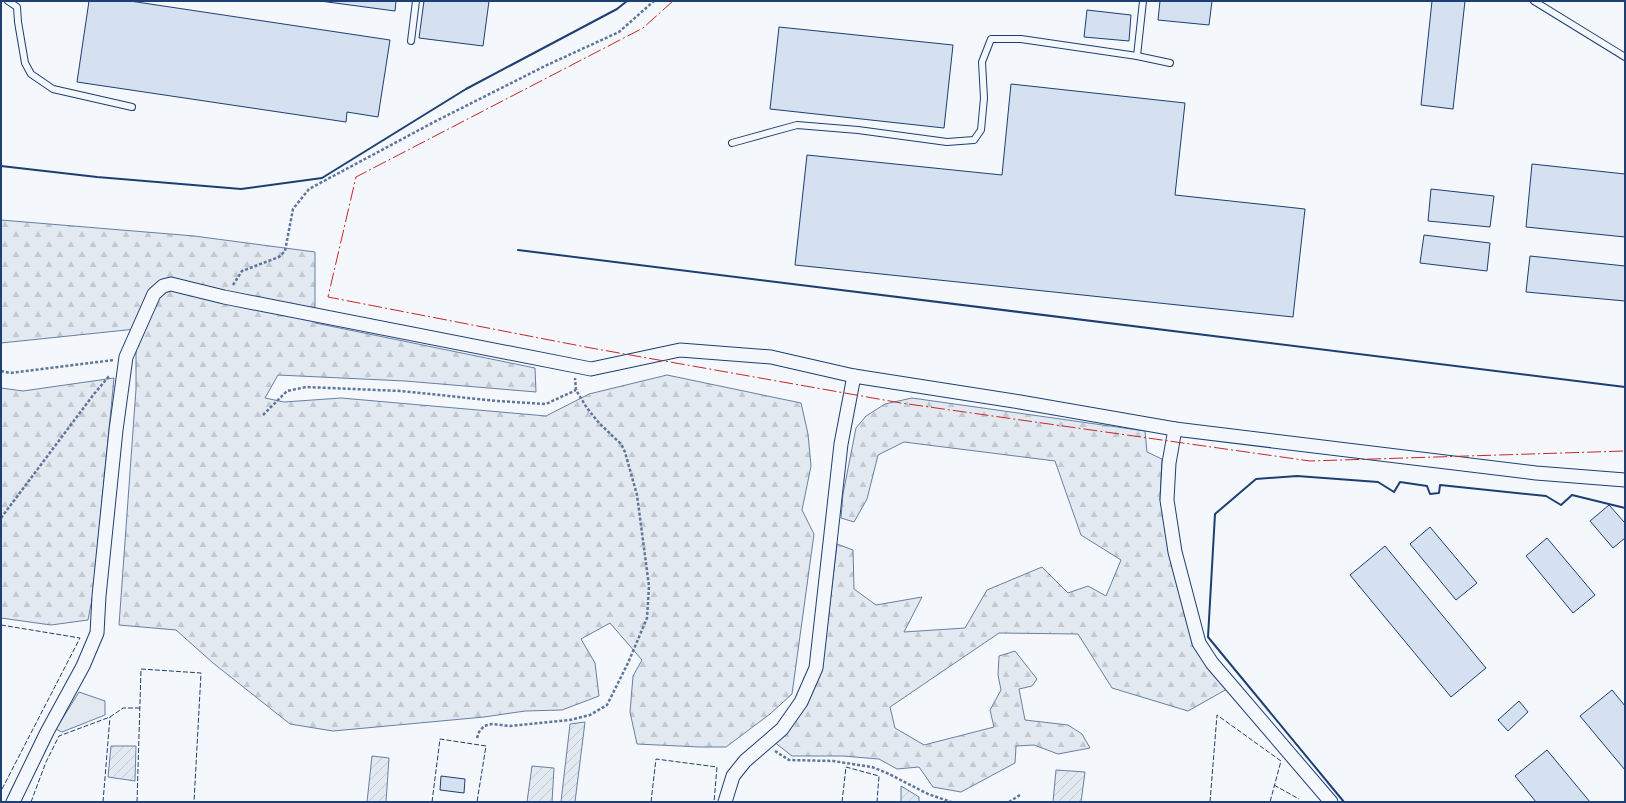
<svg xmlns="http://www.w3.org/2000/svg" width="1626" height="803" font-family="'Source Sans 3',sans-serif">
	<style>
		.forest { fill: url(#forest-firs); stroke: #687fa3 }
		.park { fill: #e3e9f0; stroke: #687fa3 }
		.garden { fill: url(#garden-furrows); stroke: #687fa3 }
		.building { fill: #d5e0f0; stroke: #1d3f73 }
		.lines { fill: none; stroke-linecap: round; stroke-linejoin: round }
		.service-casing { stroke: #1d3f73; stroke-width: 8 }
		.minor-casing { stroke: #1d3f73; stroke-width: 15 }
		.path { stroke: #5e769c; stroke-width: 2.5; stroke-dasharray: 3 2; stroke-linecap: butt }
		.service { stroke: #f4f7fb; stroke-width: 6 }
		.minor { stroke: #f4f7fb; stroke-width: 13 }
		.fence { stroke: #1d3f73; stroke-width: 1; stroke-dasharray: 5 2; stroke-linecap: butt }
		.wall { stroke: #1d3f73; stroke-width: 2 }
		.power { stroke: #c62828; stroke-width: 1; stroke-dasharray: 14 3 2 3; stroke-linecap: butt }
	</style>
	<defs>
		<pattern id="forest-firs" width="22" height="20" patternUnits="userSpaceOnUse"><rect width="22" height="20" fill="#e3e9f0"/><path d="M5 1l3.5 6h-7zM16 11l3.5 6h-7z" fill="#c2c9d1"/></pattern>
		<pattern id="garden-furrows" width="10" height="10" patternUnits="userSpaceOnUse"><rect width="10" height="10" fill="#e3e9f0"/><path d="M-1 1l2-2M0 10L10 0M9 11l2-2" fill="none" stroke="#c2c9d1"/></pattern>
	</defs>
	<rect width="100%" height="100%" fill="#f4f7fb"/>
	<g class="forest">
		<polygon points="1,220 194,236 315,252 315,323 535,368 536,392 405,381 278,375 265,398 284,402 341,398 546,416 589,394 667,375 801,403 808,434 811,466 802,510 814,534 792,694 770,714 726,747 700,747 637,744 630,712 633,676 642,660 610,623 581,639 595,663 599,696 562,710 525,711 484,717 333,731 290,724 213,663 176,630 119,625 136,389 136,329 1,343"/>
		<polygon points="114,378 93,594 88,620 51,625 1,618 1,388 23,391"/>
		<polygon points="912,398 1145,431 1147,452 1162,459 1160,499 1171,557 1195,642 1227,689 1188,711 1112,688 1078,634 999,633 890,707 895,728 924,745 994,727 990,710 1001,690 998,675 999,656 1015,651 1037,679 1032,686 1019,689 1025,720 1068,725 1082,734 1090,748 1058,754 1034,745 1016,746 1015,763 961,792 933,787 919,767 897,769 879,759 843,756 792,756 773,741 804,709 822,670 837,544 853,550 854,589 876,605 922,597 904,632 965,628 987,590 1042,567 1068,593 1088,586 1106,596 1121,560 1081,535 1055,461 904,442 878,455 867,499 854,522 841,518 843,494 856,428 866,416 885,404"/>
	</g>
	<polygon class="park" points="79,692 105,701 105,715 62,732 56,729"/>
	<g class="garden">
		<polygon points="585,722 575,802 561,802 570,724"/>
		<polygon points="111,746 136,746 135,781 108,777"/>
		<polygon points="372,756 389,758 386,802 367,802"/>
		<polygon points="532,766 554,768 552,802 527,802"/>
		<polygon points="1056,770 1085,772 1081,802 1053,802"/>
		<polygon points="901,786 919,797 919,802 901,802"/>
	</g>
	<g class="building">
		<polygon points="89,1 130,1 390,40 378,117 347,112 346,122 77,82"/>
		<polygon points="320,1 396,1 395,11"/>
		<polygon points="424,1 489,1 483,46 419,38"/>
		<polygon points="1160,1 1212,1 1209,25 1158,20"/>
		<polygon points="1432,1 1465,1 1453,109 1421,105"/>
		<polygon points="1087,10 1131,15 1129,41 1084,37"/>
		<polygon points="779,27 953,45 944,128 770,109"/>
		<polygon points="1011,84 1185,103 1175,195 1305,209 1293,317 795,265 807,155 1002,175"/>
		<polygon points="1532,164 1625,174 1625,237 1526,227"/>
		<polygon points="1431,189 1494,196 1490,227 1428,221"/>
		<polygon points="1424,235 1490,243 1487,271 1420,263"/>
		<polygon points="1530,256 1625,266 1625,301 1526,292"/>
		<polygon points="1609,505 1625,523 1625,538 1613,548 1590,521"/>
		<polygon points="1430,527 1477,583 1456,600 1410,544"/>
		<polygon points="1547,538 1595,595 1573,613 1526,556"/>
		<polygon points="1385,546 1486,668 1451,697 1350,575"/>
		<polygon points="1612,690 1625,706 1625,770 1580,716"/>
		<polygon points="1519,701 1528,712 1508,731 1498,720"/>
		<polygon points="1547,750 1590,802 1536,802 1515,776"/>
		<polygon points="441,776 465,779 464,793 440,790"/>
	</g>
	<g class="lines">
		<defs>
			<g id="service">
				<polyline points="8,1 17,7 18,22 25,63 31,74 53,89 132,107"/>
				<polyline points="1534,1 1625,57"/>
				<polyline points="411,41 416,1"/>
				<polyline points="1137,56 1143,1"/>
				<polyline points="732,143 797,125 858,130 947,142 974,140 981,130 984,98 982,62 991,39 1021,39 1137,56 1170,63"/>
			</g>
			<g id="minor">
				<polyline points="1175,429 1169,463 1167,500 1175,552 1199,643 1212,663 1331,802"/>
				<polyline points="13,802 47,732 83,666 97,633 99,596 116,430 126,357 154,294 163,286 171,284 224,297 591,369 680,350 771,357 854,376 1020,402 1175,429 1536,473 1625,480"/>
				<polyline points="725,802 733,776 745,761 782,729 801,702 816,668 841,444 854,376"/>
			</g>
		</defs>
		<use href="#service" class="service-casing"/>
		<use href="#minor" class="minor-casing"/>
		<g class="path">
			<polyline points="233,285 242,271 279,257 285,251 293,209 309,189 434,122 547,65 619,32 654,1"/>
			<polyline points="1,371 10,373 114,360"/>
			<polyline points="263,415 287,391 306,387 401,391 497,401 546,404 576,390"/>
			<polyline points="1,518 94,394 110,375"/>
			<polyline points="477,738 479,732 484,726 492,724 510,726 570,720 590,715 607,705 628,663 647,618 649,586 637,495 625,452 621,444 599,423 587,408 576,390 575,378"/>
			<polyline points="775,751 789,760 833,761 872,767 887,773 928,794 951,802"/>
			<polyline points="1009,802 1020,795"/>
		</g>
		<use href="#service" class="service"/>
		<use href="#minor" class="minor"/>
		<g class="fence">
			<polyline points="1,625 80,638 1,791"/>
			<polyline points="1274,785 1299,799"/>
			<polyline points="31,802 46,762 59,736 110,717 123,708 140,708"/>
			<polyline points="103,802 110,717"/>
			<polyline points="137,802 141,669 201,673 194,802"/>
			<polyline points="432,802 440,739 486,746 477,802"/>
			<polyline points="651,802 656,759 717,767 714,802"/>
			<polyline points="842,802 846,767 879,776 877,802"/>
			<polyline points="1210,802 1217,715 1281,761 1270,802"/>
		</g>
		<g class="wall">
			<polyline points="1,166 97,177 241,189 322,178 466,89 617,9 627,1"/>
			<polyline points="518,250 1625,387"/>
			<polyline points="1344,802 1208,637 1215,514 1256,479 1297,476 1378,482 1394,492 1400,482 1427,486 1430,494 1439,493 1440,485 1546,496 1561,505 1572,495 1625,508"/>
		</g>
		<polyline class="power" points="673,1 643,28 356,177 328,297 591,348 901,403 1310,461 1625,451"/>
	</g>
	<rect width="1626" height="803" fill="none" stroke="#1d3f73" stroke-width="4"/>
</svg>
